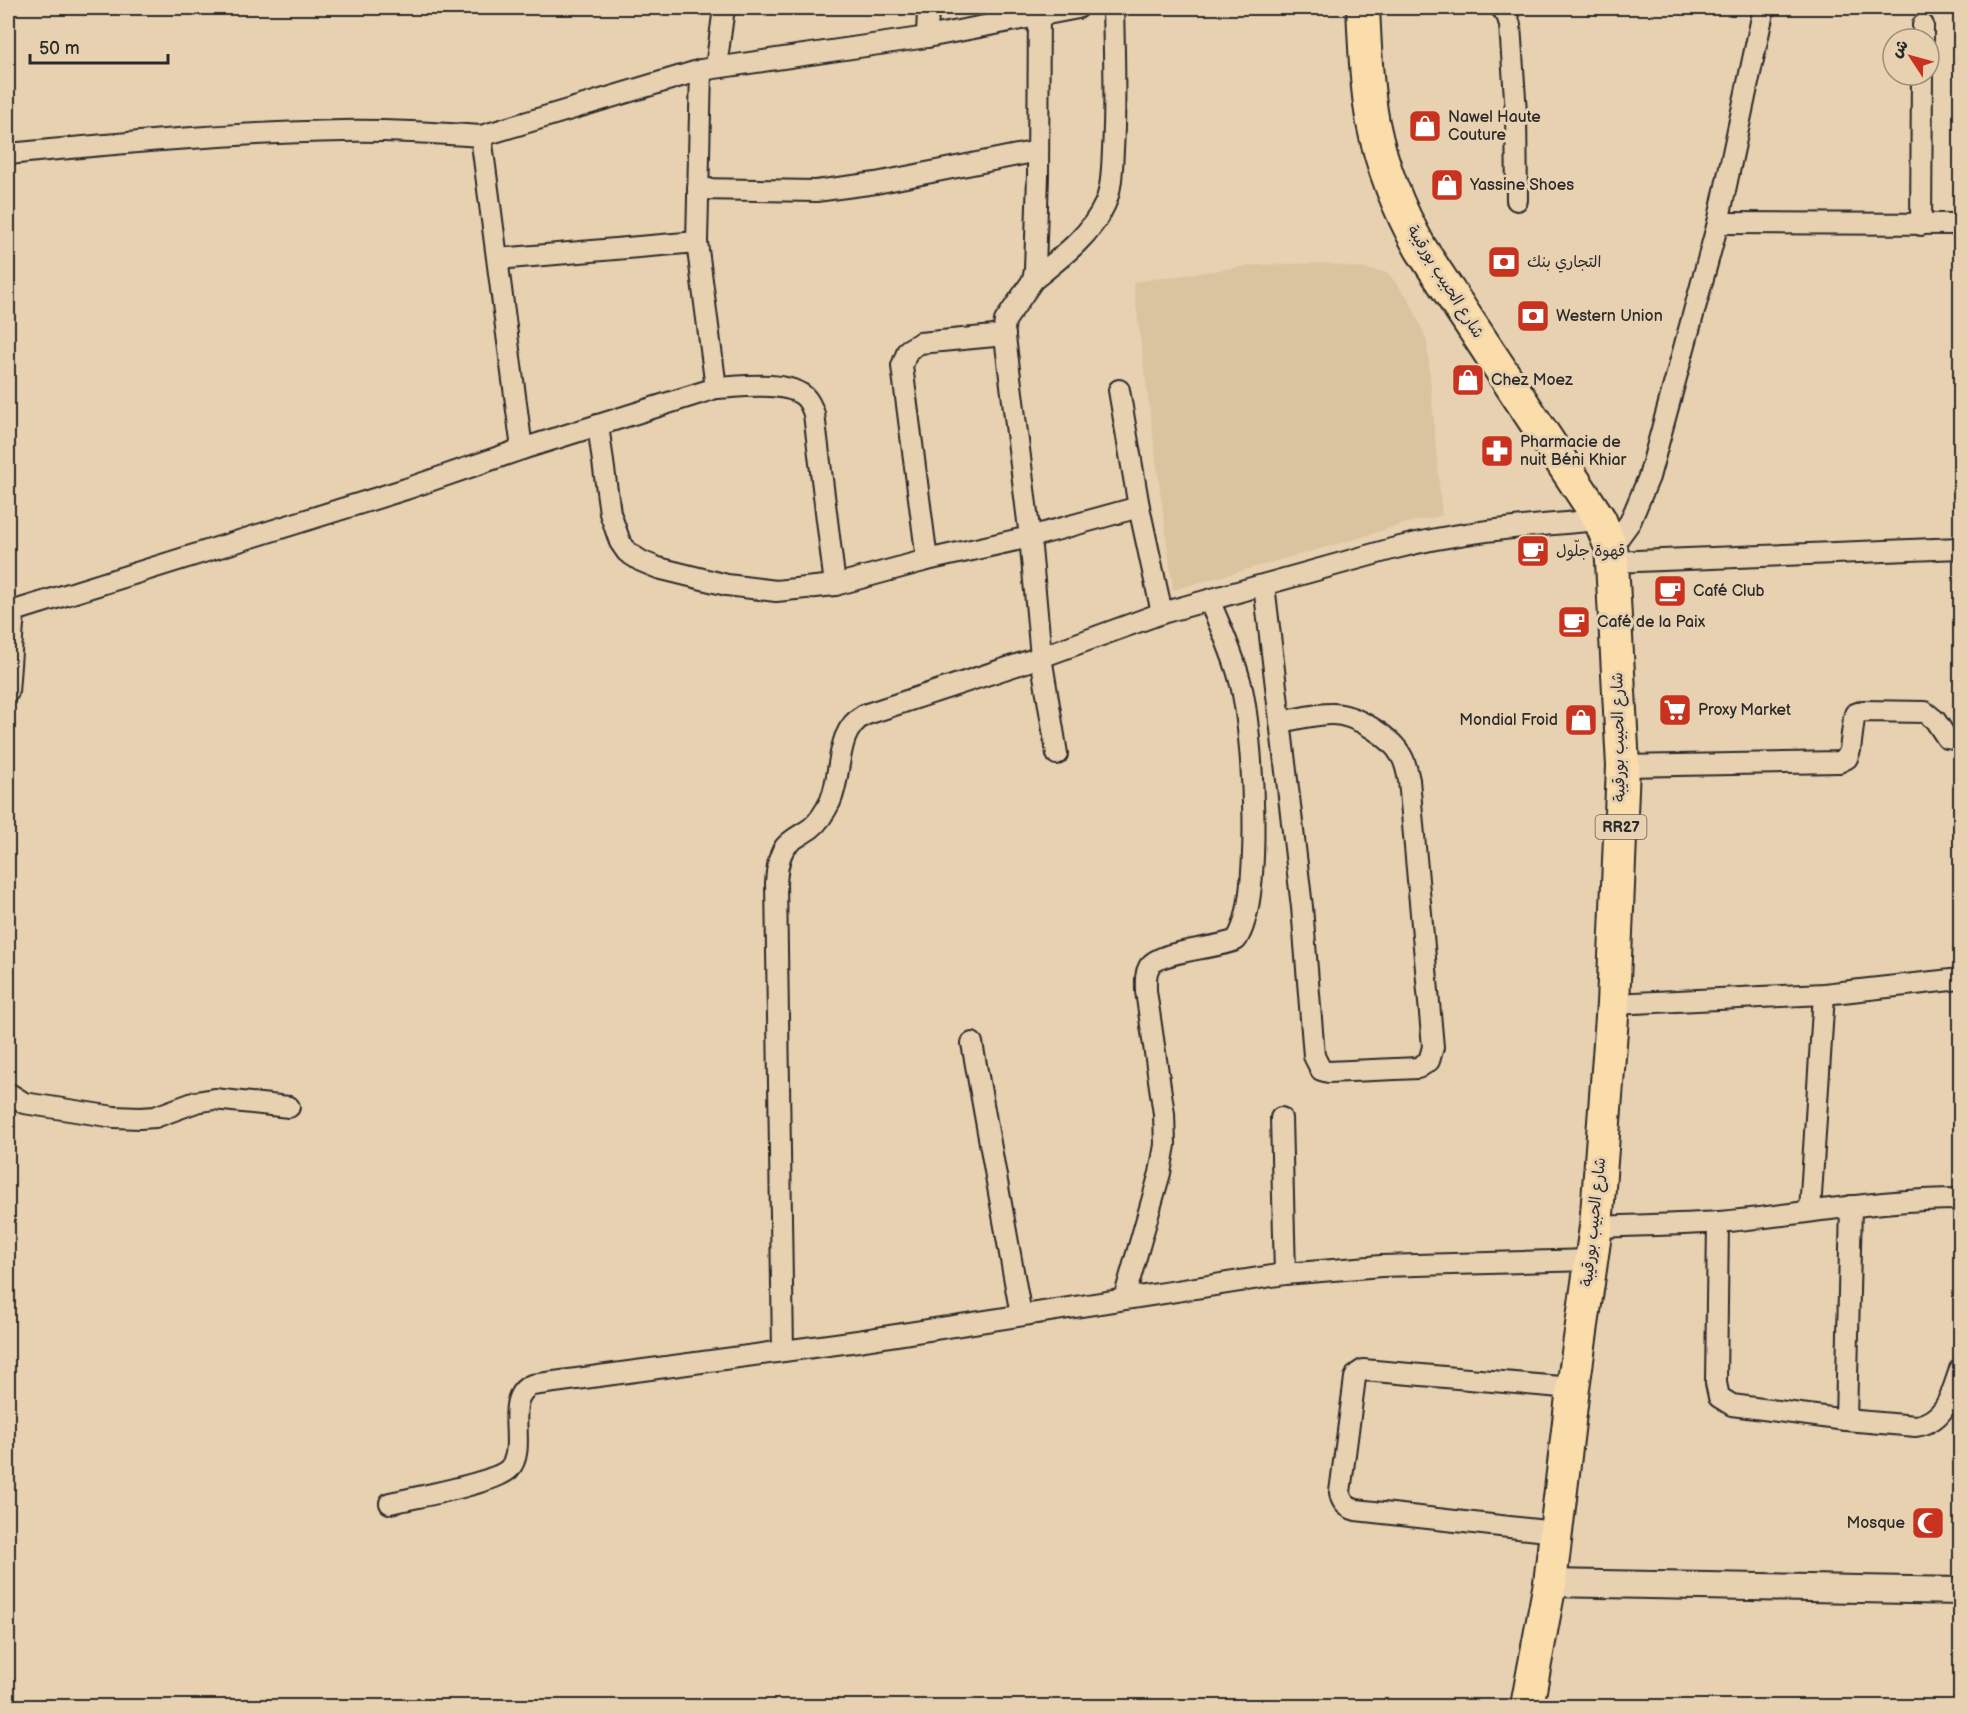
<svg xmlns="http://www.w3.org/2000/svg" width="1968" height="1714" font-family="'Balsamiq Sans','Playpen Sans Arabic',sans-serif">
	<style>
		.built { fill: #dac4a0 }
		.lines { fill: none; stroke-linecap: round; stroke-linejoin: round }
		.minor-casing { stroke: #2b2b2b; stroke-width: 24 }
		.tertiary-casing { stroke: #2b2b2b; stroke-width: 30 }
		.primary-casing { stroke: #2b2b2b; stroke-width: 36 }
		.minor { stroke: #e8d1b1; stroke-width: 20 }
		.tertiary { stroke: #e8d1b1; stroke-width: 26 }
		.primary { stroke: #fbddab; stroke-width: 32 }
		.labels { text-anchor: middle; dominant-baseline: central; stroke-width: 6; stroke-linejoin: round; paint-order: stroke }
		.shield { fill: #e8d1b1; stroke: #645d53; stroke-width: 1.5 }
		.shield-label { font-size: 15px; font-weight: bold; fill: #2b2b2b }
		.poi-label { font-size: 16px; fill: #2b2b2b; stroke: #e8d1b1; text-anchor: start }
		.street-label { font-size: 16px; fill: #2b2b2b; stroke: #e8d1b1 }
	</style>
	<rect width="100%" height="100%" fill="#e8d1b1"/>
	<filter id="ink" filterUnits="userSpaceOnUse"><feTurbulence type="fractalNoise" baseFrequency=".0167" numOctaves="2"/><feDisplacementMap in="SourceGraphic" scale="12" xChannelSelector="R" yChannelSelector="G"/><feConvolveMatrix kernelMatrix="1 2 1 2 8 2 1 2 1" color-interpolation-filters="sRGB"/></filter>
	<g filter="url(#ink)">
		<polygon class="built" points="1324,263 1387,272 1409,299 1427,341 1442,516 1407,523 1352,540 1173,590 1133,282 1255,265"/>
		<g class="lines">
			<defs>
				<g id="minor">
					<polyline points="1039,8 1038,175 1035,270 1033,280 1005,321 1004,329 1030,537 1041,657 1057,754"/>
					<polyline points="1501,8 1507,15 1510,25 1516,113 1517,200"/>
					<polyline points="927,37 928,8"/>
					<polyline points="1923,39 1923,25"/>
					<polyline points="716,67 724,8"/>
					<path d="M8 154C119 143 232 133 344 131 390 130 436 133 481 136"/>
					<polyline points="698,189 816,191 876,183 1038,151"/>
					<polyline points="1718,223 1960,224"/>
					<polyline points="1921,225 1922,75"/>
					<polyline points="498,259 697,242"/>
					<path d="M1033 280C1060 258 1090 237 1105 204 1112 188 1112 167 1113 150 1116 103 1114 55 1113 8"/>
					<path d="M716 388C739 387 787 380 805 397 810 402 812 408 814 414L835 585"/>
					<polyline points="1119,390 1139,507 1162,613"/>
					<polyline points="598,425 610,513 620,542 627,552 641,561 658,568 727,585 776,591 835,585 927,560 1030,537 1139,507"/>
					<polyline points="522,449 481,136 701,70 927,37 1078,8"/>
					<polyline points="1611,548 1630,522 1649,477 1718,223 1764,8"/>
					<polyline points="927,560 902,366 908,350 920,343 1005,335"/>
					<polyline points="1612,562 1960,548"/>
					<path d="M1264 585 1302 907 1314 1056 1321 1070 1328 1072 1418 1068 1429 1061 1433 1047 1409 780C1407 772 1406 764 1402 757 1392 737 1355 714 1332 714 1315 714 1297 719 1280 722"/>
					<polyline points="8,613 406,489 522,449 716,388 697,242 701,70"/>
					<polyline points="8,692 14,611"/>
					<polyline points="1623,766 1839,762 1847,758 1850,750 1854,718 1855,714 1863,711 1925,712 1935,720 1947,738 1960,740"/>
					<polyline points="1613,1004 1824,994 1960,979"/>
					<polyline points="972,1043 1021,1315"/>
					<polyline points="8,1093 24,1103 114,1117 140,1118 155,1117 196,1102 214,1099 289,1107"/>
					<polyline points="1281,1118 1285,1274"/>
					<polyline points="1810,1211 1824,994"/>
					<polyline points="1718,1222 1716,1383 1719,1397 1732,1405 1846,1420 1851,1206"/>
					<path d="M1596 1227C1637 1225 1678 1225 1719 1222 1800 1215 1879 1199 1960 1199"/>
					<path d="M1124 1299 1160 1173 1165 1145 1164 1114 1146 991C1146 983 1145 974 1149 967 1160 950 1216 949 1236 940 1264 903 1253 728 1240 681 1233 653 1220 626 1209 600"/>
					<path d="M783 1351 776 883C777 871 778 857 785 847 791 839 803 834 811 828 820 821 825 812 830 802 843 774 834 732 864 715L1041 657 1162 613 1392 549C1460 531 1530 526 1600 520"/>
					<path d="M1846 1420 1916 1426C1946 1421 1952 1393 1960 1369"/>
					<path d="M390 1503C412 1498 495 1483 509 1469 529 1448 501 1397 532 1385L858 1341 1285 1274 1381 1266 1591 1260"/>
					<path d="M1555 1532 1356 1510C1346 1507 1341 1502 1340 1492L1355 1378 1357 1374 1363 1370 1573 1388"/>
				</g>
				<polyline id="tertiary" points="1550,1583 1960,1591"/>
				<path id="primary" d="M1363 8C1365 46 1366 85 1373 123 1382 167 1399 210 1421 249L1600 520 1611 548 1612 562 1623 766 1613 1004 1596 1227 1573 1388 1550 1583 1527 1706"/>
			</defs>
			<use href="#minor" class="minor-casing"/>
			<use href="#tertiary" class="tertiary-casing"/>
			<use href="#primary" class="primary-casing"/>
			<use href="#minor" class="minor"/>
			<use href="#tertiary" class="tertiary"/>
			<use href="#primary" class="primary"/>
		</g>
	</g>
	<defs>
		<symbol id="shop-square" viewBox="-11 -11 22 22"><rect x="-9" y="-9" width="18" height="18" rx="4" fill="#c8321e" stroke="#e8d1b1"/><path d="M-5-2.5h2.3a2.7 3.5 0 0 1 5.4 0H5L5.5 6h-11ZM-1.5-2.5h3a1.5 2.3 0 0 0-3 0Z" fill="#fff"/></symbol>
		<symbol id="bank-square" viewBox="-11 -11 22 22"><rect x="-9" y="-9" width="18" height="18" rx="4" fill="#c8321e" stroke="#e8d1b1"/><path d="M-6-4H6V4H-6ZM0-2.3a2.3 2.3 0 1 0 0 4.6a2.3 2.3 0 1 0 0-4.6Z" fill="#fff"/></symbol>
		<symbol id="pharmacy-square" viewBox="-11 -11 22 22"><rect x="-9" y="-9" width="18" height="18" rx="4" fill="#c8321e" stroke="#e8d1b1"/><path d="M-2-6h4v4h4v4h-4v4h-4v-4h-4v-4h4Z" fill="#fff"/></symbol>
		<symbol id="cafe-square" viewBox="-11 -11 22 22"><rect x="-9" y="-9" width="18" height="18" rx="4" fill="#c8321e" stroke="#e8d1b1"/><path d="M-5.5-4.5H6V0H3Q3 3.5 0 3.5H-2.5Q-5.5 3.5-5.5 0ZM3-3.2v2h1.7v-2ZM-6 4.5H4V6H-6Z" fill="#fff"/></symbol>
		<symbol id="supermarket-square" viewBox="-11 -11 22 22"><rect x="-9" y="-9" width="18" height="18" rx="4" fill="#c8321e" stroke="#e8d1b1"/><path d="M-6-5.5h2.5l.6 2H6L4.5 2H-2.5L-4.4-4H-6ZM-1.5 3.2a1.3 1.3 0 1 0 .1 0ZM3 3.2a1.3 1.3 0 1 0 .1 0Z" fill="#fff"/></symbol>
		<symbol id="mosque-square" viewBox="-11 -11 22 22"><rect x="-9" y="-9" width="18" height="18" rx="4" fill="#c8321e" stroke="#e8d1b1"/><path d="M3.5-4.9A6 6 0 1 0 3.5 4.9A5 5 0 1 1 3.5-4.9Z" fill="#fff"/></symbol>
	</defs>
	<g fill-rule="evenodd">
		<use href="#shop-square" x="1406" y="107" width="38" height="38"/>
		<use href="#shop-square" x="1428" y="166" width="38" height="38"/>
		<use href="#bank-square" x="1485" y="243" width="38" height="38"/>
		<use href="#bank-square" x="1514" y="297" width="38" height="38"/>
		<use href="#shop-square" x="1449" y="361" width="38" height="38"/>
		<use href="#pharmacy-square" x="1478" y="432" width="38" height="38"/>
		<use href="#cafe-square" x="1514" y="532" width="38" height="38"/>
		<use href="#cafe-square" x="1651" y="572" width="38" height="38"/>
		<use href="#cafe-square" x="1555" y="603" width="38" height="38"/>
		<use href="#supermarket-square" x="1656" y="691" width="38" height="38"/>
		<use href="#shop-square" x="1562" y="701" width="38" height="38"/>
		<use href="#mosque-square" x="1909" y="1504" width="38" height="38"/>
	</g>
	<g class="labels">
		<rect class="shield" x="1595.5" y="815" width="51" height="24" rx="4.5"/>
		<g class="shield-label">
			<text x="1621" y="827">RR27</text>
		</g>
		<g class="poi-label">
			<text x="1448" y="117">Nawel Haute<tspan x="1448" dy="18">Couture</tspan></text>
			<text x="1470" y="185">Yassine Shoes</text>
			<text x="1527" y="262">التجاري بنك</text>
			<text x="1556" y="316">Western Union</text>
			<text x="1491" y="380">Chez Moez</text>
			<text x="1520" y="442">Pharmacie de<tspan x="1520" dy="18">nuit Béni Khiar</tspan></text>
			<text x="1556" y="551">قهوة جلّول</text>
			<text x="1693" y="591">Café Club</text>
			<text x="1597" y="622">Café de la Paix</text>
			<text x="1698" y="710">Proxy Market</text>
			<text x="1558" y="720" text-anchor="end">Mondial Froid</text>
			<text x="1905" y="1523" text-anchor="end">Mosque</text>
		</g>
		<g class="street-label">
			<text transform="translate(1445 282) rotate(58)">شارع الحبيب بورقيبة</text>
			<text transform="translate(1619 737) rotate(-91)">شارع الحبيب بورقيبة</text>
			<text transform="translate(1594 1222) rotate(-84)">شارع الحبيب بورقيبة</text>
		</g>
	</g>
	<rect width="1968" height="1714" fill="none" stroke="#e8d1b1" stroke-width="30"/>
	<rect x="15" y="15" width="1938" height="1684" fill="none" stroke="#2b2b2b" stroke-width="2" filter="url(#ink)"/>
	<g transform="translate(1911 57) rotate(306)"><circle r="28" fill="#e8d1b1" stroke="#9c8f7b" stroke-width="1.5"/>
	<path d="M0-4.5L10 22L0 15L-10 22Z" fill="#c8321e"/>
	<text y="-9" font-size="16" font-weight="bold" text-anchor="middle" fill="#2b2b2b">ش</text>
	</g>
	<path d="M30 54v9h138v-9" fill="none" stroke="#2b2b2b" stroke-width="3"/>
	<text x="39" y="54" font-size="18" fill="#2b2b2b" stroke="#e8d1b1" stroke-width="4.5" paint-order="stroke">50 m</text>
</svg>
